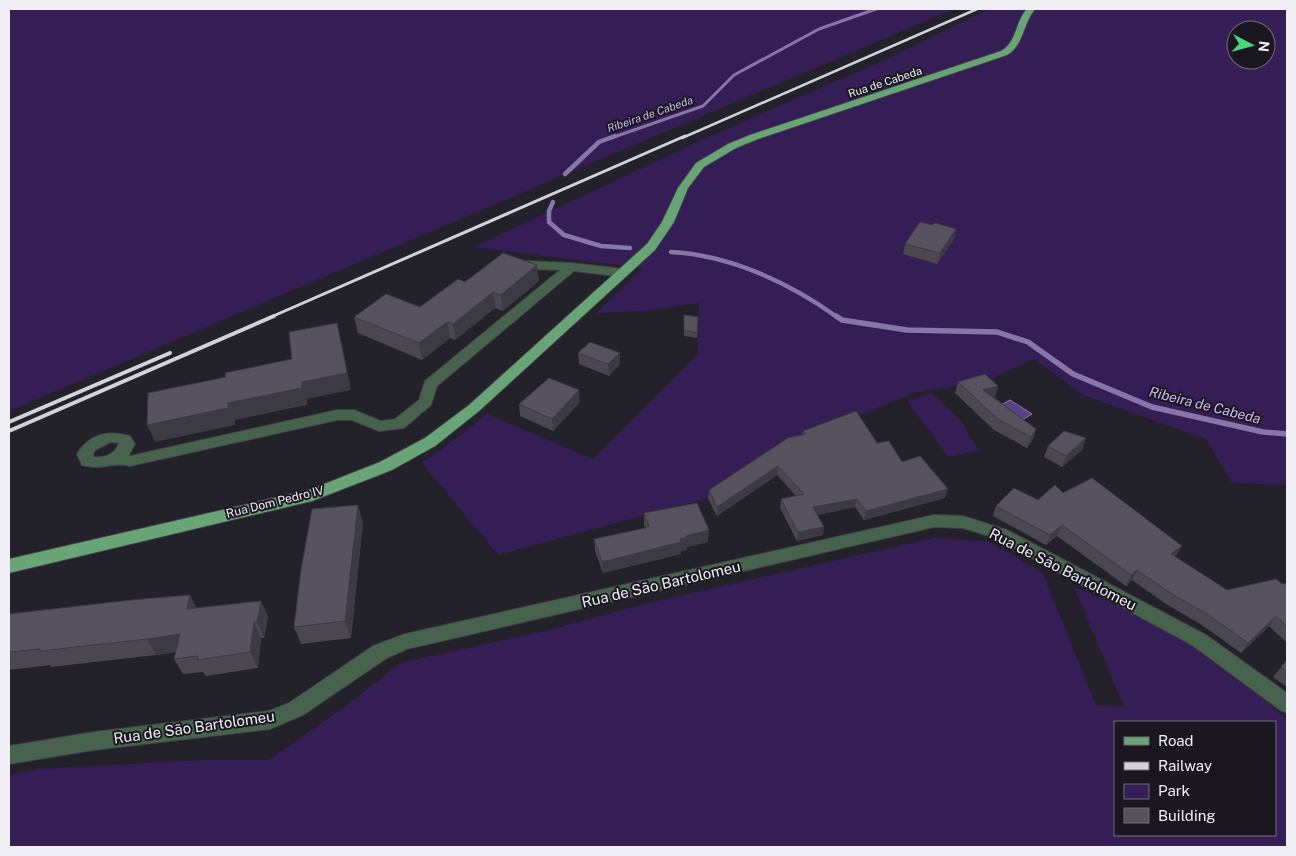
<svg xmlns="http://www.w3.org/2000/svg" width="1296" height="856" font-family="'Public Sans',sans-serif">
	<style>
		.green { fill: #341e55; fill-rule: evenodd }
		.water { fill: #5a4285; stroke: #8776a7 }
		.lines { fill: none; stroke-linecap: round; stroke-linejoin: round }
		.stream-far2 { stroke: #8776a7; stroke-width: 3 }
		.stream-far1 { stroke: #8776a7; stroke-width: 4.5 }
		.stream { stroke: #8776a7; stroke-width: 5.5 }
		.minor-casing { stroke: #403e46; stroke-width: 2 }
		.major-casing { stroke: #403e46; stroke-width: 2 }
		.minor { fill: #47634d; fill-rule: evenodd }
		.major { fill: #68a476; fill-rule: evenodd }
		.rail-far2 { stroke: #d4d2d9; stroke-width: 2.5 }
		.rail-far1 { stroke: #d4d2d9; stroke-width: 3 }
		.rail { stroke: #d4d2d9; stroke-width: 4 }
		.wall { fill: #4a4751 }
		.shaded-wall { fill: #3c3a42 }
		.building { fill: #56535e; stroke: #3c3a42 }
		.labels { text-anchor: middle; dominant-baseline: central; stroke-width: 4; stroke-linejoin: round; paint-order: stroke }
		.far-street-label { font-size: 11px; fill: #f0eef5; stroke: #1a1721 }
		.far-water-label { font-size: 11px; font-style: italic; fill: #cbb9f4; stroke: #1a1721 }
		.street-label { font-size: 12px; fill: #f0eef5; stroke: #1a1721 }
		.water-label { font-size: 14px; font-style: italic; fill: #cbb9f4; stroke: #1a1721 }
		.near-street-label { font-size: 15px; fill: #f0eef5; stroke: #1a1721 }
	</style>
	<rect width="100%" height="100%" fill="#23212a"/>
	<g class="green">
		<polygon points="9,9 954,9 9,411"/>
		<path d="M989 9H1287V485L1232 483 1206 439 1083 395 1034 359 983 382 916 392 827 429 708 498 498 555 422 463 458 437 487 414 593 459 698 354 699 303 644 311 596 313 643 268 474 247 713 135 889 58ZM1236 30H1266V60H1236Z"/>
		<polygon points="932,393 960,420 979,451 948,456 907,401"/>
		<path d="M934 538 987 541 1042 572 1096 705 1124 707 1074 587 1199 640 1287 720V847H9V775L38 769 202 760H269L347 705 400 663 549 630 648 603ZM1115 722H1275V835H1115Z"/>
	</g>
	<polygon class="water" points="1010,400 1032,414 1022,420 999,406"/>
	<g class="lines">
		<polyline class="stream-far2" points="611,138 703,106 734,75 819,29 876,9"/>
		<g class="stream-far1">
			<polyline points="565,174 599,142 615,136"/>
			<polyline points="553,202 549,211 549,222 564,235 601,246 630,248"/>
			<path d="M671 252C730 255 790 283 837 317"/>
		</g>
		<polyline class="stream" points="836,316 842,320 907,330 997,332 1028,342 1073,374 1152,407 1263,432 1287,434"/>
		<defs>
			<g id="minor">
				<path d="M528 261 571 263 624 269 630 273 624 277 574 271 437 386 431 405 404 428 379 431 352 420H337L130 466C112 461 104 471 82 465L77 454C90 433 108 430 130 436L135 444 129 455 130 456 337 410H354L381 421 395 419 419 400 425 381 560 270 530 269 523 272 515 270 513 267 515 264ZM111 442 119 443C115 454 105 458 94 457L93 454 95 450Z"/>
				<polygon points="934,515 963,516 1007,530 1206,635 1287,693 1287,713 1280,710 1192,645 995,538 963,528 934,527 407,649 387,658 303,715 270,729 94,750 9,764 9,746 94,732 269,711 289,703 373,646 405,634"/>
			</g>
			<path id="major" d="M1027 9H1035C1023 23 1024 45 1007 55L758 139 736 148 704 167 688 188 674 222 655 250 479 411 435 446 392 470 312 501 9 573V559L309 490 380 462 425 438 469 405 647 244 662 222 678 188 696 163 728 144 750 135 1001 51C1017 42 1015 22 1027 9Z"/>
		</defs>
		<use href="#minor" class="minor-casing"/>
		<use href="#major" class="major-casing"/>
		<use href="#minor" class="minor"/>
		<use href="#major" class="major"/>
		<polyline class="rail-far2" points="682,138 977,9"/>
		<polyline class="rail-far1" points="271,317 685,136"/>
		<g class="rail">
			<polyline points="9,422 170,353"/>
			<polyline points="9,431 274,316"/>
		</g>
	</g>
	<g class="wall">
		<polygon points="954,239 937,264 903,254 905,244"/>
		<polygon points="539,281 503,311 495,308 455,340 450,338 422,360 358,333 354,317 420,307 465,282"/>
		<polygon points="684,315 698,317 697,338 684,336"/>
		<polygon points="578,353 620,364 609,376 579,364"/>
		<polygon points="958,382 998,386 995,397 994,397 1036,429 1032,441 1027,448 994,430 955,393"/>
		<polygon points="580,402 553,431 520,416 519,404"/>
		<polygon points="803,431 877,443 902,462 945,498 864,520 855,507 817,515 823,535 797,541 780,508 781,499 796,496 777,475 717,516 708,499 709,490 802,435"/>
		<polygon points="1086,438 1082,450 1062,467 1044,457 1048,446"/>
		<polygon points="1063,493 1175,557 1227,590 1287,583 1287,643 1269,626 1241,653 1202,625 1166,604 1132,580 1126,586 1057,536 1046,545 993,516 996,506 1038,500"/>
		<polygon points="644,513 708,542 687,547 686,550 681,551 681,554 603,573 595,551 594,539 645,528 644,525"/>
		<polygon points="363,522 351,638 301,644 294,627"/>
		<polygon points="190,595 196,608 261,601 268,617 264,638 261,638 258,668 206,676 203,672 183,674 174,659 176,652 156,655 51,667 50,665 43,666 9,670 9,614"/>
		<polygon points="1287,660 1287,687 1273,677"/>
	</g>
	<g class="shaded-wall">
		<polygon points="956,229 954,239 937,264 940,253"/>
		<polygon points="537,265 539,281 503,311 501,295"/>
		<polygon points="493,292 495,308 455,340 453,324"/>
		<polygon points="447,322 450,338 422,360 419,343"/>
		<polygon points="337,323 341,339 351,390 307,399 307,405 235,420 235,425 155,442 147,425 302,382"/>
		<polygon points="620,353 620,364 609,376 608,364"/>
		<polygon points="998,386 995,397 980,401 983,390"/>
		<polygon points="579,390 580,402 553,431 552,419"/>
		<polygon points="1036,429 1032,441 1027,448 1031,437"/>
		<polygon points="1086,438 1082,450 1062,467 1066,456"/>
		<polygon points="778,466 777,475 717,516 717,507"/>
		<polygon points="948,489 945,498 864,520 866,511"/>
		<polygon points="857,499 855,507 812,516 813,507"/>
		<polygon points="358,505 363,522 351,638 345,621"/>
		<polygon points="1062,525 1057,536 1046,545 1050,535"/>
		<polygon points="824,527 823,535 797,541 798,532"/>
		<polygon points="709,530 708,542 687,547 686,550 681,551 681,554 603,573 602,562 680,539 686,536"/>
		<polygon points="1182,546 1176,556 1165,564 1171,554"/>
		<polygon points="1137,570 1132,580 1126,586 1131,575"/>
		<polygon points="190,595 198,611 187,609"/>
		<polygon points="261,601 268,617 264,638 257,622"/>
		<polygon points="1276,616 1269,626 1241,653 1248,643"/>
		<polygon points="254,622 261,638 258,668 250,652"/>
		<polygon points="180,634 189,650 156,655 147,639"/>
	</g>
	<g class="building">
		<polygon points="920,222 933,225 935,223 956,229 940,253 905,244"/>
		<polygon points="503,253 537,265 501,295 493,292 453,324 447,322 419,343 354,317 386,294 420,307 458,279 465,282"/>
		<polygon points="684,315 698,317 697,333 684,330"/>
		<polygon points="337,323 347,373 302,382 302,388 228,403 228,408 147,425 148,393 226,377 225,373 292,359 289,332"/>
		<polygon points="590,342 620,353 608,364 578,353"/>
		<polygon points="985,374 998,386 983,390 1036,429 1031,437 998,419 958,382"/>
		<polygon points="549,378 579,390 552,419 519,404"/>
		<polygon points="856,411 877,443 889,441 902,462 920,456 948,489 866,511 857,499 813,507 824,527 798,532 781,499 804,494 778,466 717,507 709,490 788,438 806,434 803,431"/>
		<polygon points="1064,431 1086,438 1066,456 1048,446"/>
		<polygon points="1092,478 1182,546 1171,554 1227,590 1276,579 1282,584 1287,583 1287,626 1276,616 1248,643 1209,615 1172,594 1137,570 1131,575 1062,525 1050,535 996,506 1014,488 1038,500 1055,485 1063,493"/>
		<polygon points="697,503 709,530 686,536 687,538 680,539 681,542 602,562 594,539 646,528 649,526 644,513"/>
		<polygon points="358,505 345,621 294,627 301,570 312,509"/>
		<polygon points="190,595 187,609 261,601 257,622 254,622 250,652 197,660 198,656 174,659 180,634 147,639 40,651 40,649 9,652 9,614 131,600"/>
		<polygon points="1287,660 1287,672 1281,667"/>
	</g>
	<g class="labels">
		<g class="far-street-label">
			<text transform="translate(885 82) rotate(-18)">Rua de Cabeda</text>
		</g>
		<g class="far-water-label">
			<text transform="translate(650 114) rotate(-19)">Ribeira de Cabeda</text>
		</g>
		<g class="street-label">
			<text transform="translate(275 502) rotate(-14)">Rua Dom Pedro IV</text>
		</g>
		<g class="water-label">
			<text transform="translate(1205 405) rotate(14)">Ribeira de Cabeda</text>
		</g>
		<g class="near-street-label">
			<text transform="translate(1063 569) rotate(27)">Rua de São Bartolomeu</text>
			<text transform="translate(661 584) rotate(-13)">Rua de São Bartolomeu</text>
			<text transform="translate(194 727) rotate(-8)">Rua de São Bartolomeu</text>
		</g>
	</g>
	<rect width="1296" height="856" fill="none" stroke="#f0eef5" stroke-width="20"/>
	<rect x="1114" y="721" width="162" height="115" fill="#1a1721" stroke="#706d76"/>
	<rect x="1124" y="737" width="25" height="8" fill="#68a476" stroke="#706d76"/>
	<text x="1158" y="746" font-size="15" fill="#f0eef5">Road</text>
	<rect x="1124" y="762" width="25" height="8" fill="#d4d2d9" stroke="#706d76"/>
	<text x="1158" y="771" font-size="15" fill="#f0eef5">Railway</text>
	<rect x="1124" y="784" width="25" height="15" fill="#341e55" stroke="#706d76"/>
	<text x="1158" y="796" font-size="15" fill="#f0eef5">Park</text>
	<rect x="1124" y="808" width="25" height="15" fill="#56535e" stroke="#706d76"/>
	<text x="1158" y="821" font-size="15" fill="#f0eef5">Building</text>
	<g transform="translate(1251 45) rotate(96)"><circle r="24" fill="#1a1721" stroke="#706d76"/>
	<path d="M0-4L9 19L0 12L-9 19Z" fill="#48d778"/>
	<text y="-8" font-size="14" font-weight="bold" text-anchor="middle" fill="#f0eef5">N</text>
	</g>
</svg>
